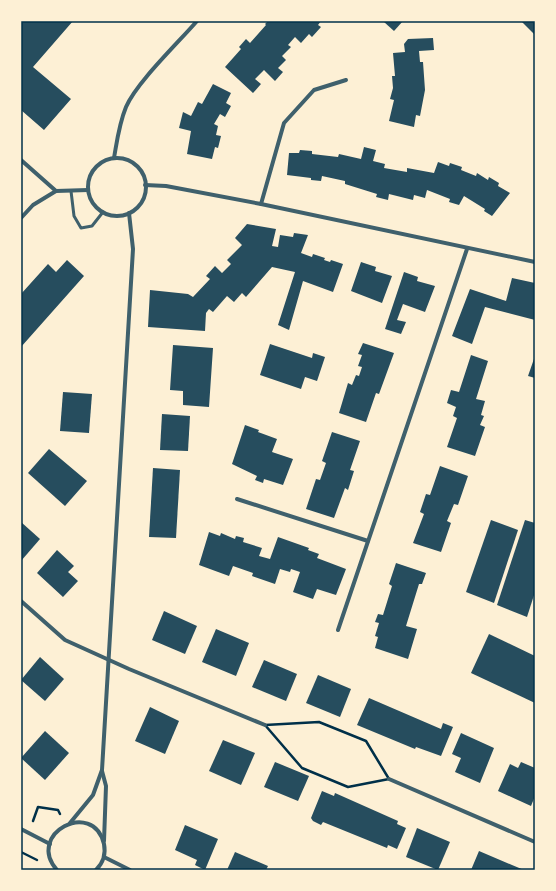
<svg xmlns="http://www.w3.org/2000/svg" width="556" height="891" font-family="'Asap Condensed',sans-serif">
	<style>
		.building { fill: #264d5e }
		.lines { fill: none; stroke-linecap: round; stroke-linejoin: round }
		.path { stroke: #003049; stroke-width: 2.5 }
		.service { stroke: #3f606c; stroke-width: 3 }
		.minor { stroke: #3f606c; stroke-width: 4 }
		.neatline { fill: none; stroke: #003049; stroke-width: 1.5 }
	</style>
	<rect width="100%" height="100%" fill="#fdf0d5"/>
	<g class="building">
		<polygon points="21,21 73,21 33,67 71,99 44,130 21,110"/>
		<polygon points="268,21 321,21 318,25 321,27 312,37 309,34 301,43 295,37 288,45 291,47 282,56 286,60 278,68 283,72 275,81 264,70 255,79 261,84 253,93 225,67 241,49 239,47 246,39 250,43 266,25 265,24"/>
		<polygon points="386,21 403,21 394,31 384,22"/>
		<polygon points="521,21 535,21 535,35"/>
		<polygon points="433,38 434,50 419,51 420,62 423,62 425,90 420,116 416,115 414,127 389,121 394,100 390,99 393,88 392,76 395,76 393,53 405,52 404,44 408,39"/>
		<polygon points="213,84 231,93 226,103 231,106 225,117 220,114 214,124 218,126 216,135 221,136 218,148 215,147 212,159 187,154 191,131 179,128 183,112 191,116 198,102 202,104"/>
		<polygon points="364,147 376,150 373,161 385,164 384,168 407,172 407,168 434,173 438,162 449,166 450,163 462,167 461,170 476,176 477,173 488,180 489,177 499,183 498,186 510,193 492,216 484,211 485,209 464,196 459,205 449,202 450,199 427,190 425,198 414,195 413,200 389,194 388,200 376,197 377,194 345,184 345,181 322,176 321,181 311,180 311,178 287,175 289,153 299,153 300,150 312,151 312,154 338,157 339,154 361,159"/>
		<polygon points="247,224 276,229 272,246 278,247 280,235 293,237 294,233 308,235 301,253 312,257 313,254 325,258 324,260 330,262 331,260 343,264 333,292 303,281 289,330 278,325 295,272 272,267 246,297 242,293 234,302 227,296 213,312 209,309 206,313 205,331 148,327 150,290 188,294 193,297 210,279 206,276 215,266 222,273 231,264 227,260 242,245 235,238"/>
		<polygon points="67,260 84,276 21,347 21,294 48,264 56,272"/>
		<polygon points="361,262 376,267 375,271 392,276 382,303 351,291"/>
		<polygon points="404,272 418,277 417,281 435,286 425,312 403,304 397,320 406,322 401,334 385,329"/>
		<polygon points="512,278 535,283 535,320 485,307 472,344 452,336 470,289 506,301"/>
		<polygon points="363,343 394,353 379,394 376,393 366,422 339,413 348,383 352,385 356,375 359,376 362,367 358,366 362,355 358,354"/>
		<polygon points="270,344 312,358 313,353 325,357 317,381 305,377 301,389 260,375"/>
		<polygon points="173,345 213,348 209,407 183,405 183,391 170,390"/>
		<polygon points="471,355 488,361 476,399 485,401 481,415 484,416 480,425 485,427 475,456 447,447 457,418 453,416 456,407 447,403 451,390 459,392"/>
		<polygon points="535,356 535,378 528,376"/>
		<polygon points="63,392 92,394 89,433 60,431"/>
		<polygon points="162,414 190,416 188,451 160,450"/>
		<polygon points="245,425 259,430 258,432 277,439 272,452 293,459 283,485 264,479 263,483 255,480 257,476 232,464"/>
		<polygon points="332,432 360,441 350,470 354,471 348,490 345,488 334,518 306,509 316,479 320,480 326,463 322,461"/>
		<polygon points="49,449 87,481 65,506 28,473"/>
		<polygon points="440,466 468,476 458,505 454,504 447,521 451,523 441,552 413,543 424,514 420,512 426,494 430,495"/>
		<polygon points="153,468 180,470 176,538 149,537"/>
		<polygon points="491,520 518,530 494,603 466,592"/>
		<polygon points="525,520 535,523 535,592 527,617 497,605"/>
		<polygon points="21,522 40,539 21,561"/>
		<polygon points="209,532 220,536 221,533 235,539 236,536 244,538 243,542 262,548 259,556 270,559 278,537 309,548 308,550 319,554 317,558 346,569 336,595 317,589 313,599 293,592 300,572 291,569 290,572 280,569 275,584 252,576 253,573 233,566 229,576 199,565"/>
		<polygon points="57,550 74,566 68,572 78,581 63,597 37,573"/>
		<polygon points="396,563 426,573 422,584 419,584 406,626 417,629 408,659 375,648 378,637 375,636 379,623 375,622 378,614 383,615 392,586 389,584"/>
		<polygon points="164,611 197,626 185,654 152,640"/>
		<polygon points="216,629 249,643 236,676 202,662"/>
		<polygon points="489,634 535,656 535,703 471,673"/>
		<polygon points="40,657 64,679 45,701 21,680"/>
		<polygon points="264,660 297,674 286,701 252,687"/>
		<polygon points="318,675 351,689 340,717 306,703"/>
		<polygon points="369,698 441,729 443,723 453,727 441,756 416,747 415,749 357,725"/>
		<polygon points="150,707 179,721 165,754 135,741"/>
		<polygon points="45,731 69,753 45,780 21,758"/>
		<polygon points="461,733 494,748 480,783 455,772 461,758 452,754"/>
		<polygon points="223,740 255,753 241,785 209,771"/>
		<polygon points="275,762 309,776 298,801 264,787"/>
		<polygon points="521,762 535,768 535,796 531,806 498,791 510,764 518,768"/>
		<polygon points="322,791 334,796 335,793 398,821 397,824 406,828 397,849 388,845 387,848 323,822 321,825 313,821 311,818"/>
		<polygon points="185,825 218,839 205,870 195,865 197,860 175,850"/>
		<polygon points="417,828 450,842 438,870 406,857"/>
		<polygon points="479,851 512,865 524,870 471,870"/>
		<polygon points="235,852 268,866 266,870 227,870"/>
	</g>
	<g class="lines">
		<g class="path">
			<polygon points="319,722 366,741 389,779 348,787 302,768 265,725"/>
			<polyline points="33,821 38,807 58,810 60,814"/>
			<polyline points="21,852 37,860"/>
		</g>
		<polyline class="service" points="71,191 74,216 81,228 92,226 103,212"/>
		<g class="minor">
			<path d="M114 158C117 141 119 124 126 107 137 82 178 43 197 21"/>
			<circle cx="117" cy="187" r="29"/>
			<polyline points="21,160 56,191"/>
			<polyline points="145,185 166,186 261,204 535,262"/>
			<polyline points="261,204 284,123 314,90 346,80"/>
			<polyline points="21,218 33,205 56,191 88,190"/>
			<polyline points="237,499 368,541"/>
			<polyline points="21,601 65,640 129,669 265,725"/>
			<polyline points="338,630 467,249"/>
			<polyline points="102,771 106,786 104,841"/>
			<polyline points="389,779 535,842"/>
			<polyline points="70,823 93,795 102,770 133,249 129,213"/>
			<polyline points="21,829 50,844"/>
			<polyline points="104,857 130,870"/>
			<path d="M57 870C25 834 93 798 104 844 106 854 103 863 96 870"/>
		</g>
	</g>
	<rect width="556" height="891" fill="none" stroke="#fdf0d5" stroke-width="44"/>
	<rect x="22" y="22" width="512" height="847" class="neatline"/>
</svg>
